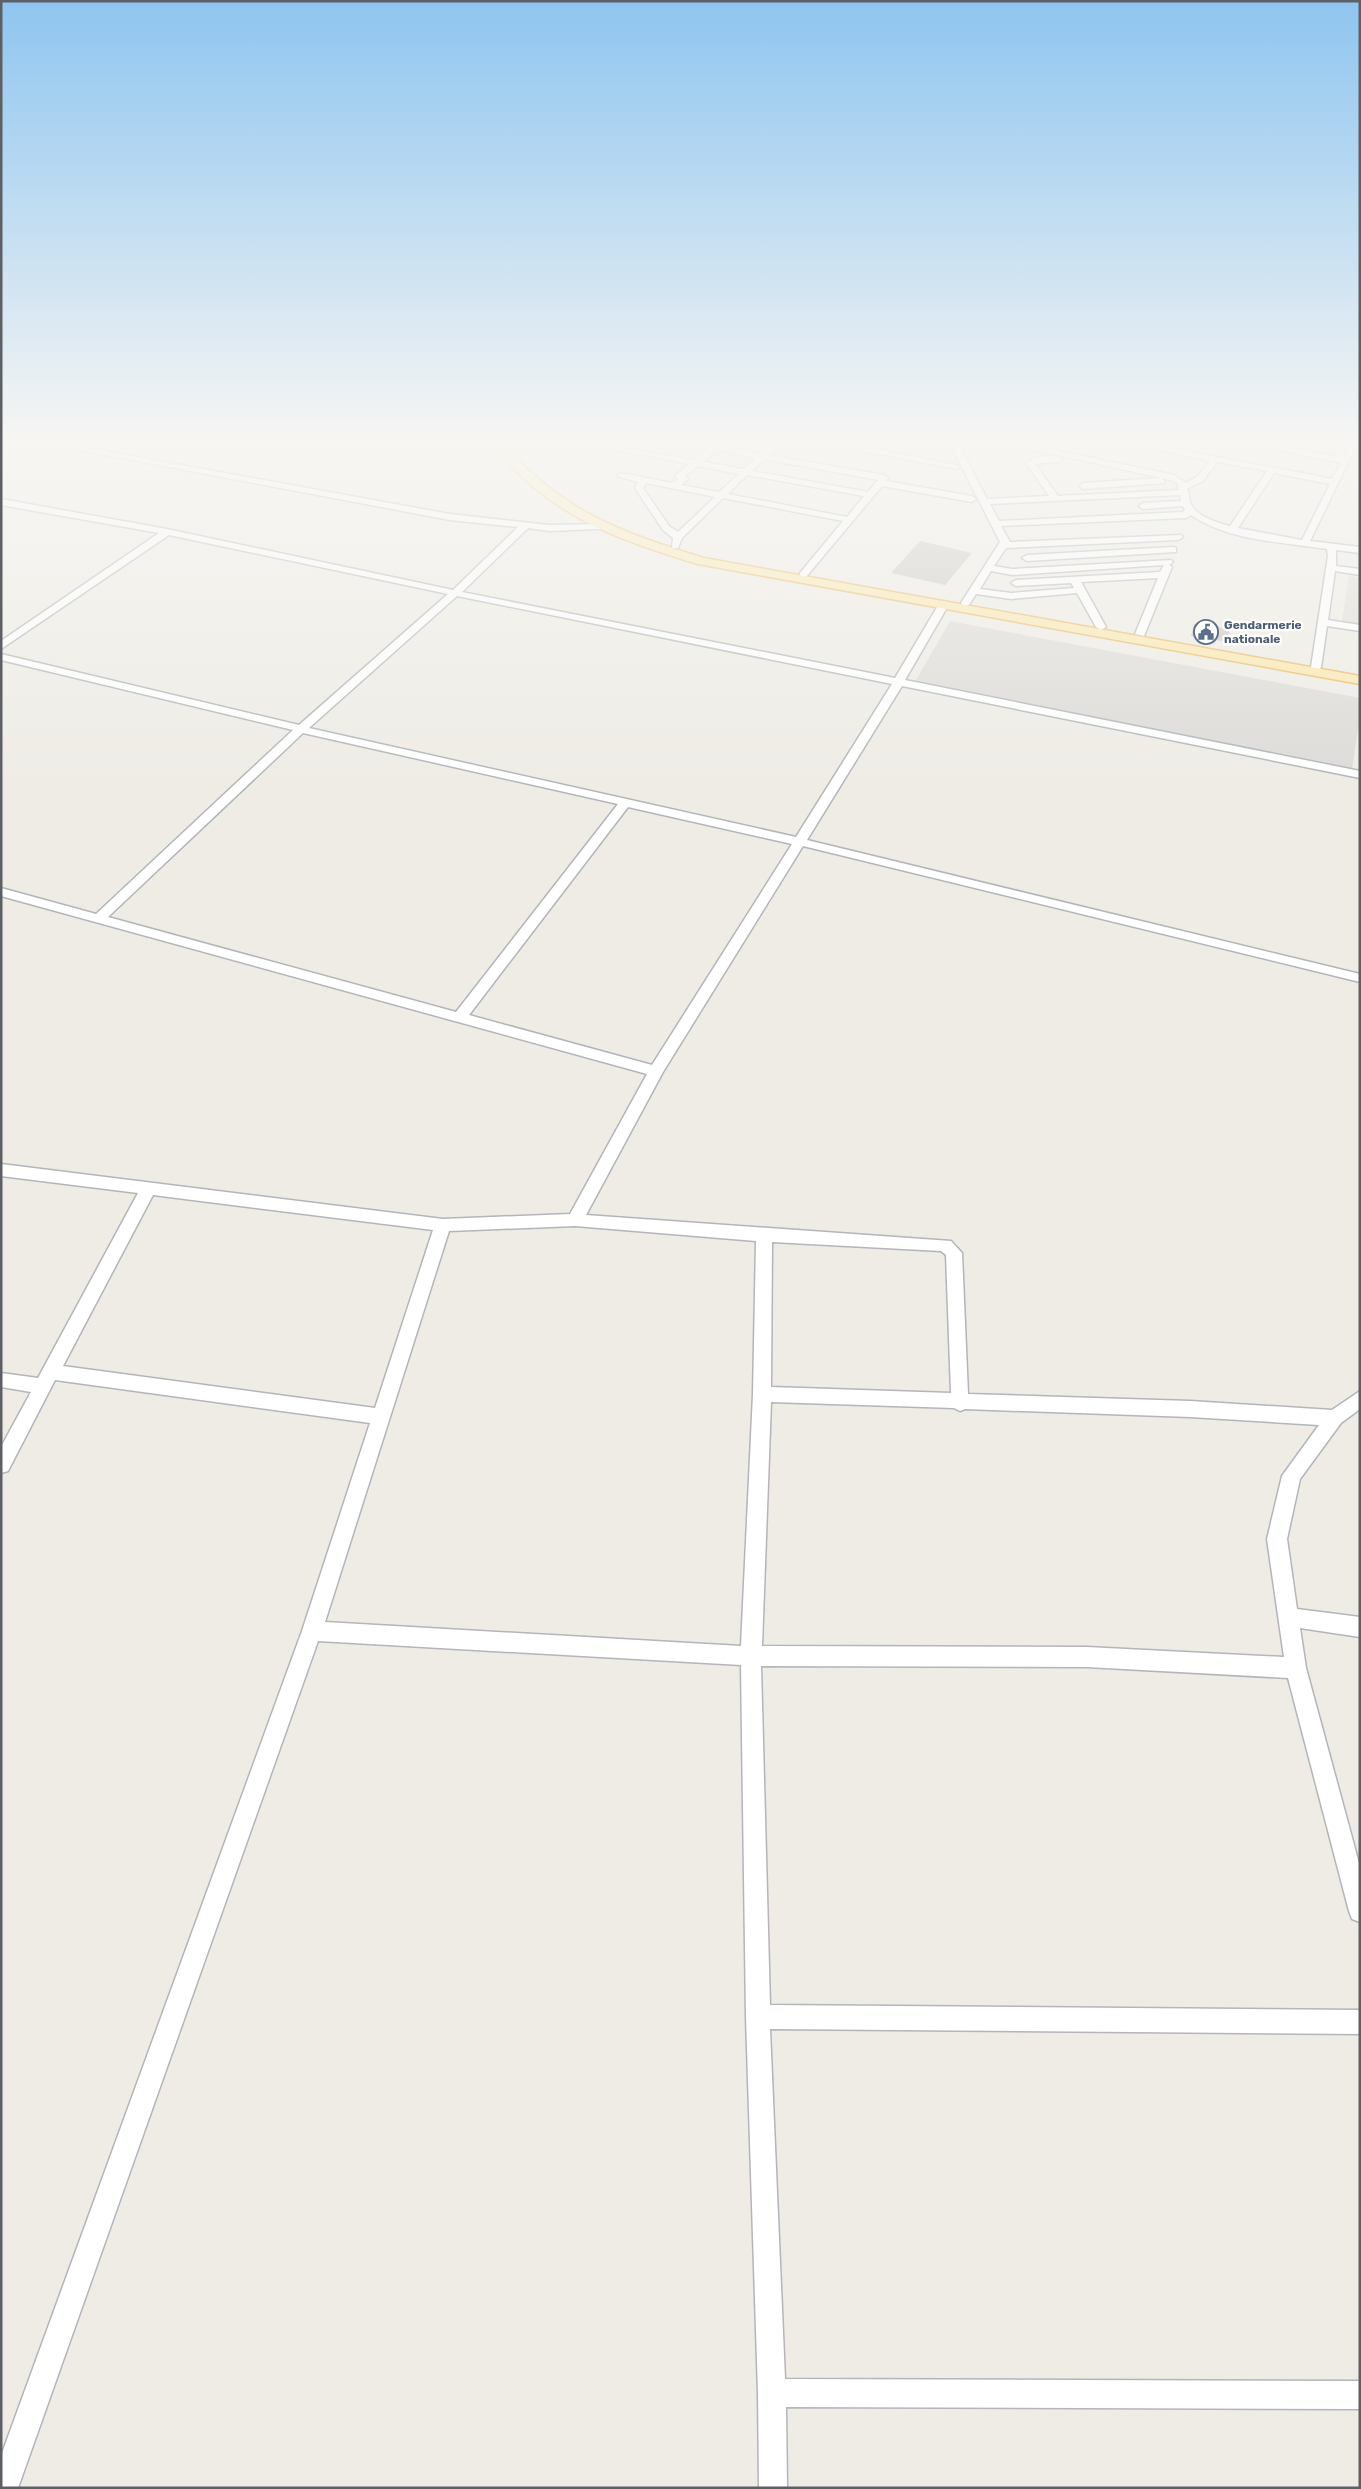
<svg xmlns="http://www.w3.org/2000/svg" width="1361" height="2489" font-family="Rubik,sans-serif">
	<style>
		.industrial { fill: #dddbd7 }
		.education { fill: #e1ddd6 }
		.building { fill: #cac7c2 }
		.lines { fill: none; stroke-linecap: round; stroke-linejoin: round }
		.minor-casing { stroke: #b2b6b9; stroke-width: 3 }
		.major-casing { stroke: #ebb962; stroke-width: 3 }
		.minor { fill: #fff; fill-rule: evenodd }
		.major { fill: #fbe8ad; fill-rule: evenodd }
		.labels { text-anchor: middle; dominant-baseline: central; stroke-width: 4.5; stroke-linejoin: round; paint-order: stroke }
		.far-service-label { font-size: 12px; font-weight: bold; fill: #4e5e75; stroke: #fff; text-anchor: start }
	</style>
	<rect width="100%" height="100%" fill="#eeece5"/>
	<polygon class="industrial" points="950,621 1360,698 1360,716 1352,769 915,682"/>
	<polygon class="education" points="1349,576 1360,578 1360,624 1342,621"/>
	<g class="building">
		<polygon points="920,541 972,553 945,585 891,573"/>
		<polygon points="1212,622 1221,628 1230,630 1228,642 1191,636 1194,624"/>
	</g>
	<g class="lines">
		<defs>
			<g id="minor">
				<path d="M15 438H33L450 514 549 525 602 524 604 526 599 529 549 531 528 528 462 592 895 678 939 604 944 601 949 604 905 680 1360 771V778L902 686 807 840 1360 974V982L803 846 663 1072 586 1215 951 1241 962 1253 968 1394 1190 1401 1332 1410 1360 1391V1409L1341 1423 1300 1479 1287 1539 1297 1609 1360 1617V1637L1300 1628 1306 1668 1360 1867V1922L1352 1919 1349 1911 1288 1678 1087 1667 761 1666 770 2005 1360 2010V2034L770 2029 785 2379 1360 2381V2409L786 2407 787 2488H759L758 2393 746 2017 741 1665 318 1641 18 2488H1V2456L302 1631 370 1423 55 1380 8 1471 1 1473V1447L31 1392 1 1387V1373L38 1378 138 1193 1 1176V1164L443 1219 570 1214 647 1074 1 896V888L96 914 293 730 1 660V654L299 725 448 594 169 535 1 649V641L159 533 1 505V499L167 529 453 590 518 527 450 520ZM457 596 892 684 796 837 309 728ZM303 733 618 804 456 1012 108 917ZM628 807 792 844 652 1065 469 1015ZM153 1195 433 1230 375 1408 63 1366ZM575 1226 756 1241 753 1394 741 1646 325 1622 449 1231ZM772 1242 941 1251 946 1255 951 1393 771 1387ZM771 1402 954 1408 960 1411 965 1409 1190 1417 1319 1425 1282 1476 1267 1539 1284 1657 1087 1647 762 1646Z"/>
				<path d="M657 438H675L713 445 722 438H731L722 446 760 453 771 443 750 438H785L768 455 884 475 888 478 886 481 972 496 976 499 972 502 882 486 806 577H800V573L843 521 723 498 682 538 678 548H672L673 538 663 530 635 488 638 482 617 476 621 473 672 483 678 479 675 477 676 475 689 464 603 447 607 445 694 460 708 449ZM717 450 756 458 744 469 703 462ZM764 459 878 480 868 492 752 471ZM698 466 739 474 719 492 681 485 688 479 685 476ZM747 475 864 496 847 517 728 494ZM646 483 715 497 678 532 669 526 643 488Z"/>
				<polygon points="837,438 848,438 866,447 961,466 957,469 861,451"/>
				<path d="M947 438H955L987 499 1049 496 1026 463C1033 456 1054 453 1062 459L1058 462 1035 464 1058 496 1179 490 1177 483 1171 480 980 438H996L1174 475 1186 483 1197 477 1210 461 1101 438H1118L1332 479 1341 463 1216 438H1234L1335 456 1339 443 1327 438H1340L1348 442 1343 458 1353 438H1360L1310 541 1360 547V553L1336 550V566L1360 569V575L1335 571 1328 620 1360 625V631L1327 626 1321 667 1320 669H1312L1311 667 1328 556 1327 549C1283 542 1228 541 1191 515L1186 518 1001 526 1010 542 1181 535 1183 537 1178 540 1006 548 994 566 1012 569 1171 560 1173 562 1169 565 1172 567 1144 636 1135 634 1158 578 1081 582 1106 627 1101 630 1096 627 1077 593 1011 599 976 594 969 605H963L961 603 1000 542ZM1217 462 1267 471 1230 526C1218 523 1197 517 1191 504 1188 498 1190 493 1187 489L1203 481ZM1274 473 1330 484 1302 540 1238 528ZM1180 495 1181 501 1143 503 1139 506 1143 509 1183 506 1185 510 1183 512 999 521 990 504ZM1164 565 1160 572 1016 580 1011 583 1016 586 1071 583 1074 588 1011 593 980 589 991 571 1012 575Z"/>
				<polygon points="1161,478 1165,481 1164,483 1083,489 1079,486 1083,483"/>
				<polygon points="1173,547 1176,548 1176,552 1027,561 1022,558 1027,555"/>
			</g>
			<path id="major" d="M488 438H499C556 509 619 532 704 558L1360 676V684L698 564C614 539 541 512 488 438Z"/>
		</defs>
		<use href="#minor" class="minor-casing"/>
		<use href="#major" class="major-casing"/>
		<use href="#minor" class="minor"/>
		<use href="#major" class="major"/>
	</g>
	<linearGradient id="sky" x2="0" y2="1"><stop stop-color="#8ec5f0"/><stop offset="0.56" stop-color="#f7f6f3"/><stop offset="1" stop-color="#f7f6f3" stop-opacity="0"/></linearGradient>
	<rect width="1361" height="787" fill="url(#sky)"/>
	<defs>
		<symbol id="civic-ring" viewBox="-11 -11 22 22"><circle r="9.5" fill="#fff" stroke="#5c6f8a" stroke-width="1.5"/><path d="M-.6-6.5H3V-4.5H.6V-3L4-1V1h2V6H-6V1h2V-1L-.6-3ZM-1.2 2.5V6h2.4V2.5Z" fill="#5c6f8a"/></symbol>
	</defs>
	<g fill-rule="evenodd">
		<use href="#civic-ring" x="1192" y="618" width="28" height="28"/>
	</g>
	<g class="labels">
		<g class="far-service-label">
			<text x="1224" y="625">Gendarmerie<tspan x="1224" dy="14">nationale</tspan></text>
		</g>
	</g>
	<rect width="1361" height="2489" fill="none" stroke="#5d6165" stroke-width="5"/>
</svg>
